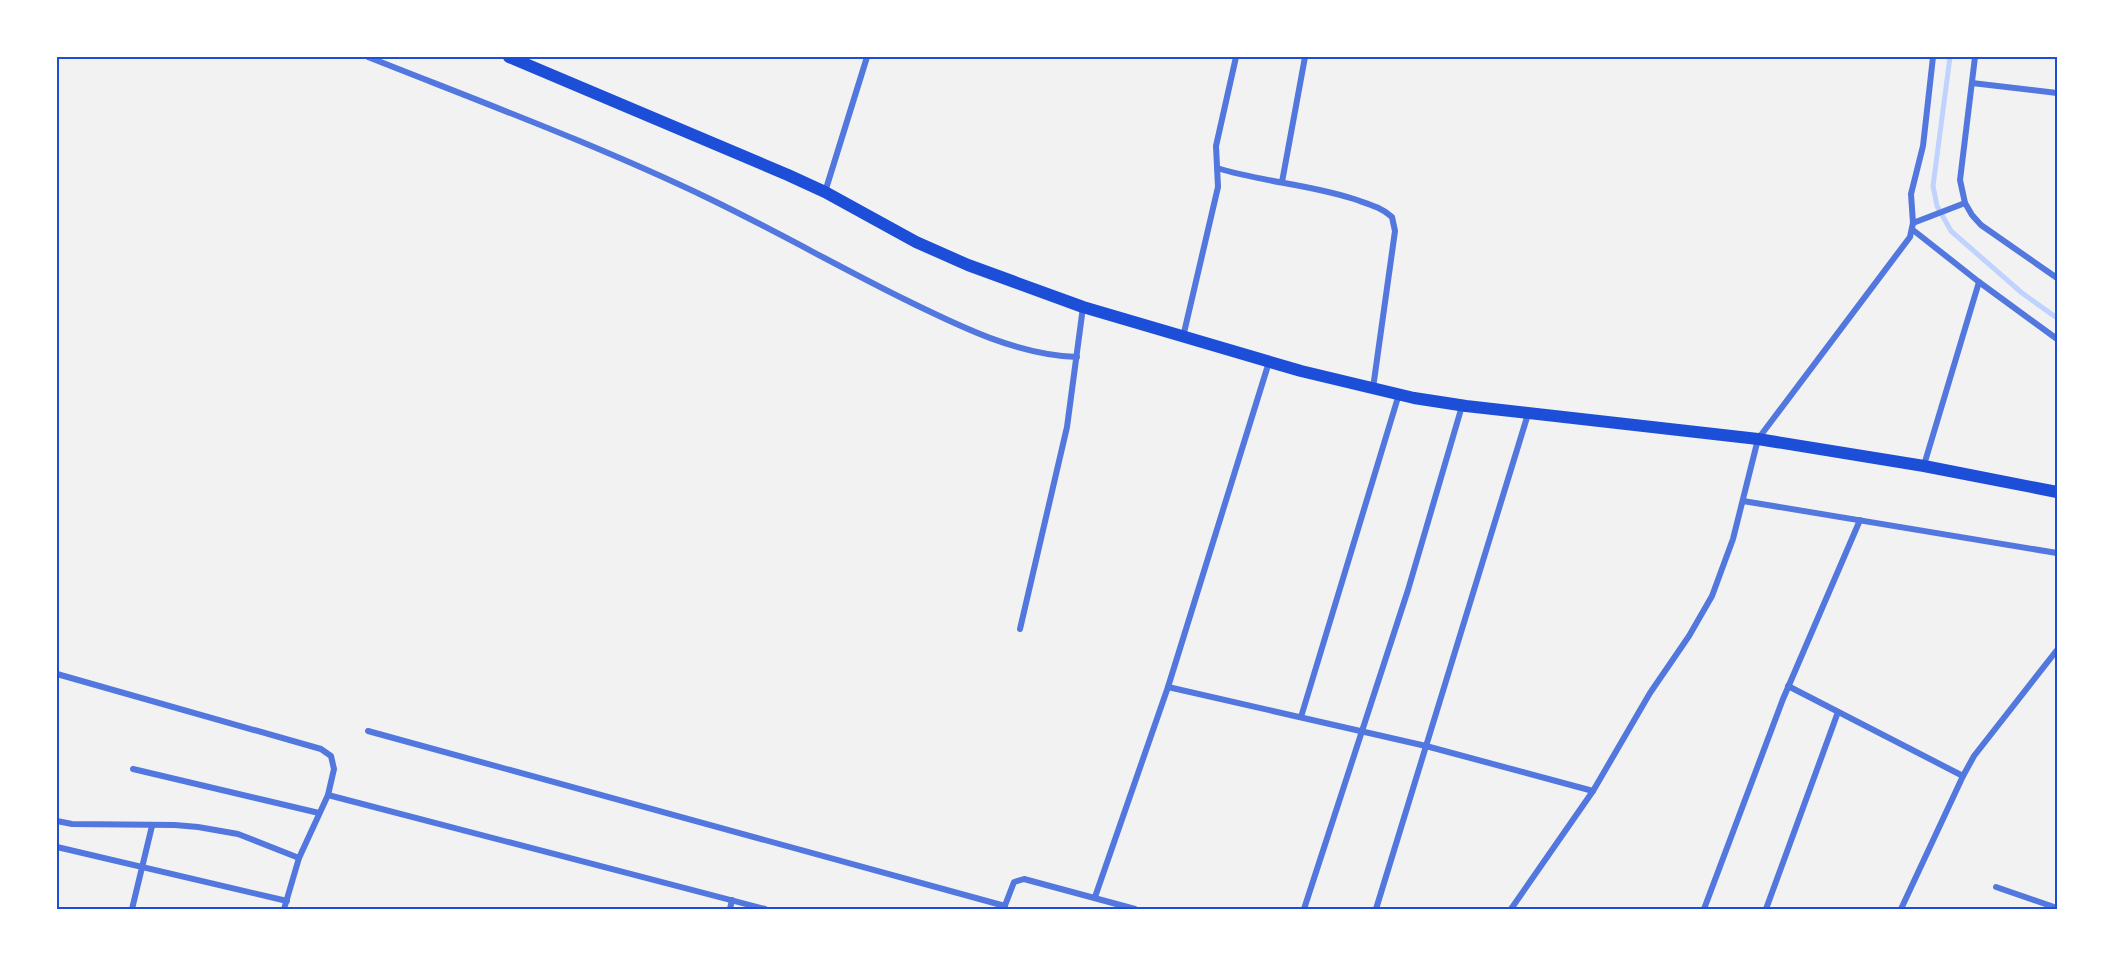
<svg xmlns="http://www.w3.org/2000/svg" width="2114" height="966" font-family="'DM Sans',sans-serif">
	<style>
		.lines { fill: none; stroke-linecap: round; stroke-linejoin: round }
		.stream { stroke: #bfd3fe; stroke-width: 5 }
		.minor { stroke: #5277de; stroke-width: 6 }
		.secondary { stroke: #1d4ed8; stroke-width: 12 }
		.neatline { fill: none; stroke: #1d4ed8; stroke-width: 2 }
	</style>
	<rect width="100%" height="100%" fill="#f2f2f2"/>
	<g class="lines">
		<polyline class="stream" points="1950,57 1933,186 1937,206 1951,231 2022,293 2057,318"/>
		<g class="minor">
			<path d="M368 57C484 103 600 146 712 200 778 232 841 268 906 300 959 326 1017 355 1077 357"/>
			<polyline points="1975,57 1960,180 1965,203 1972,215 1981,225 2057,278"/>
			<polyline points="1972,83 2057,93"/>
			<path d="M1217 168C1262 182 1308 184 1354 199 1368 204 1381 207 1392 217L1395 231 1373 388"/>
			<polyline points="1282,182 1305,57"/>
			<polyline points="825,192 867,57"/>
			<polyline points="1913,223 1965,203"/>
			<polyline points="1913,230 1979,282 2057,339"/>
			<polyline points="1183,337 1218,187 1216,146 1236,57"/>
			<polyline points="1924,465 1979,282"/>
			<polyline points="1743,501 2057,553"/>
			<polyline points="1020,629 1067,427 1083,307"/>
			<polyline points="57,674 321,749 331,756 334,769 328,795 299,858 284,909"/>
			<polyline points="1788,686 1963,776"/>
			<polyline points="1168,687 1426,746 1593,791"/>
			<polyline points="1301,717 1399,394"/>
			<polyline points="368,731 1005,906"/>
			<polyline points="133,769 319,813"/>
			<polyline points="328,795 765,909"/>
			<polyline points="57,821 72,824 175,825 198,827 238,834 299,858"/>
			<polyline points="57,847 287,901"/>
			<polyline points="1996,887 2057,908"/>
			<polyline points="1095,897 1168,687 1269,362"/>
			<polyline points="1004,908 1014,882 1024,879 1135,909"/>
			<polyline points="132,909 152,826"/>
			<polyline points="730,909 732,900"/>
			<polyline points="1304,909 1408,590 1462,406"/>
			<polyline points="1376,909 1528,414"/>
			<polyline points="1511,909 1593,791 1650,693 1689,636 1712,596 1733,539 1758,439 1910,237 1913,223 1911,194 1923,146 1933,57"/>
			<polyline points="1704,909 1783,699 1860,520"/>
			<polyline points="1766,909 1838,712"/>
			<polyline points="1901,909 1963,776 1974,756 2057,650"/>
		</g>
		<polyline class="secondary" points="509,57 788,175 825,192 916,242 968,265 1083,307 1301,371 1414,398 1466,406 1758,439 1924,466 2057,492"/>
	</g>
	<rect width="2114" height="966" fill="none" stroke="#ffffff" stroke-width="117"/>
	<rect x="58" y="58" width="1998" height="850" class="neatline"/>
</svg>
